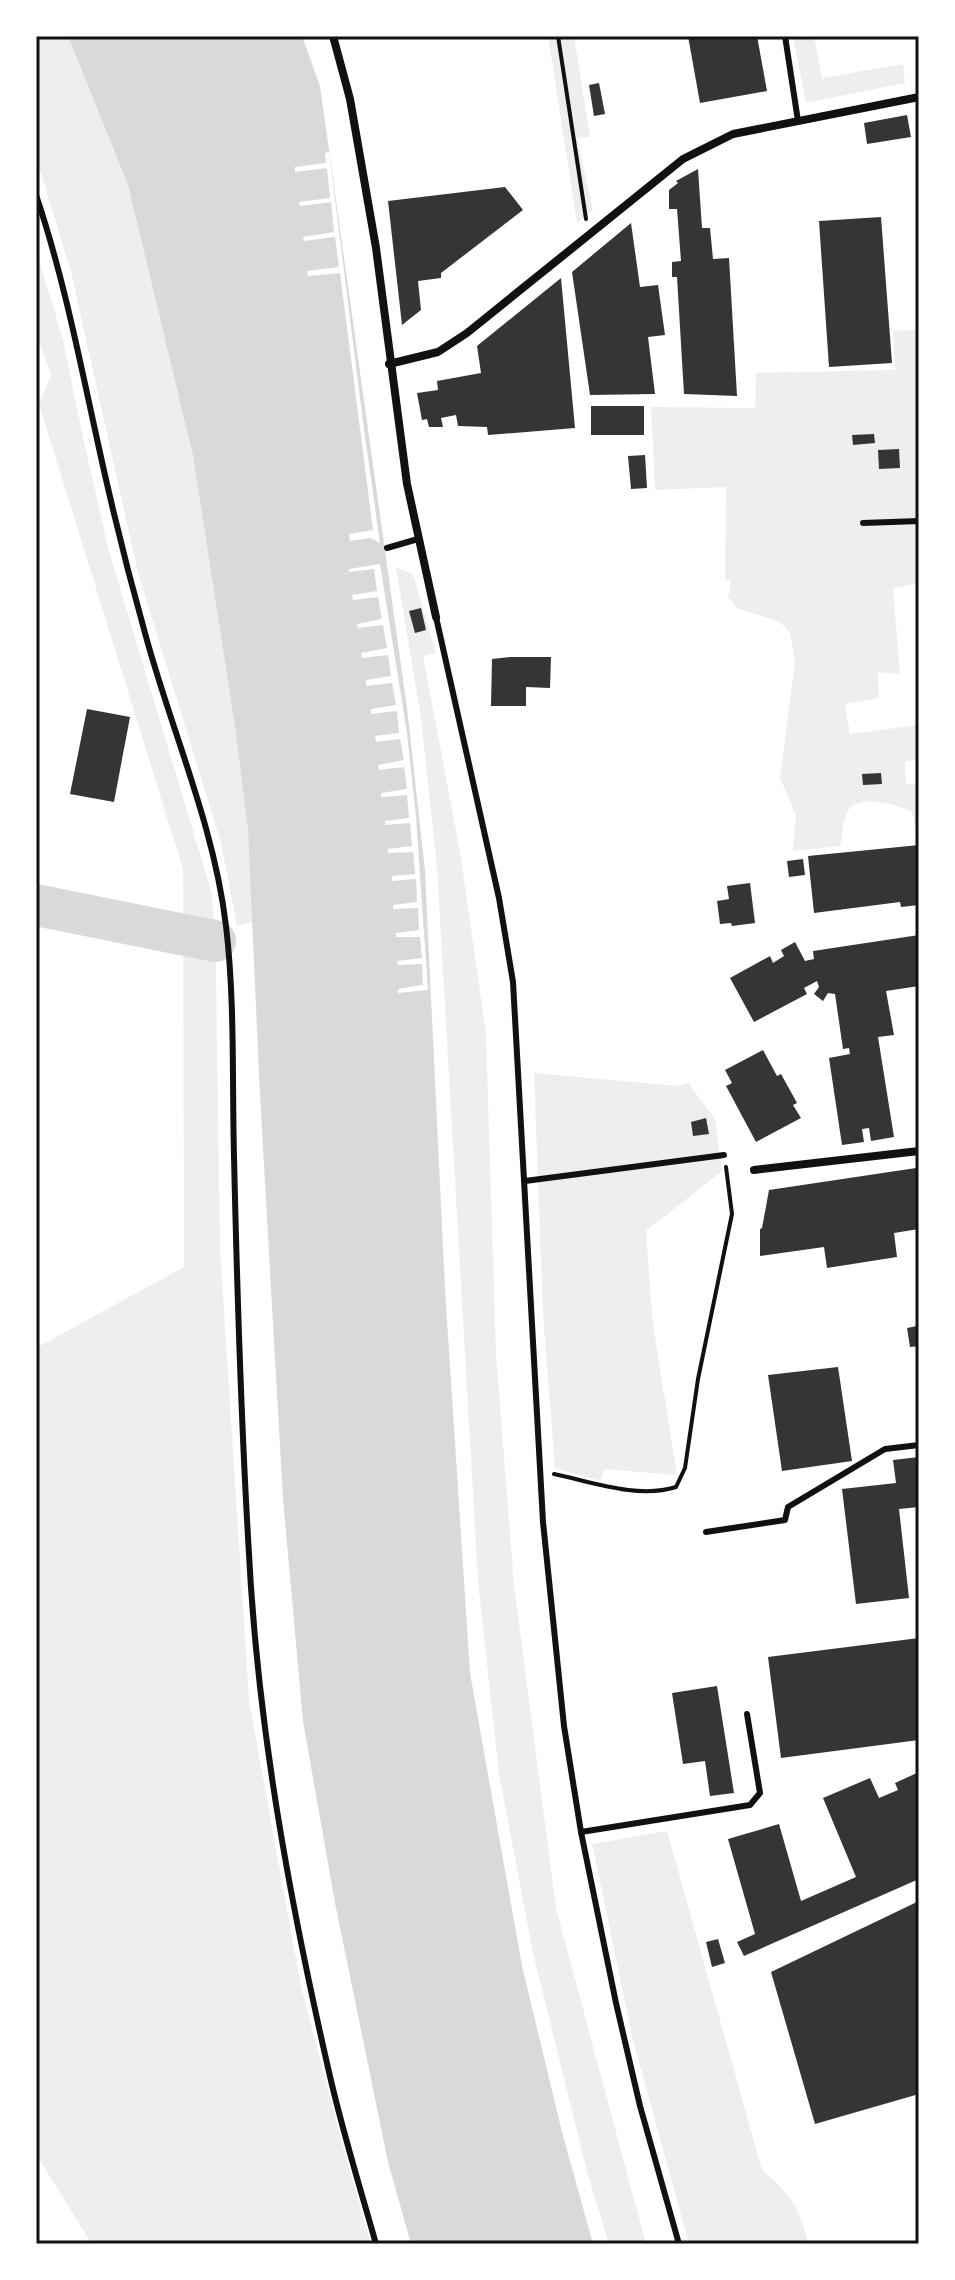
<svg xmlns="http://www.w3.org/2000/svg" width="955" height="2280" font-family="Signika,sans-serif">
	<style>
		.green { fill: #eee }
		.water { fill: #d9d9d9 }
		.pier { fill: #fff }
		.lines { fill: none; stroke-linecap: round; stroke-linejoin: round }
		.river { stroke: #d9d9d9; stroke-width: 42 }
		.building { fill: #353535 }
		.path { stroke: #111; stroke-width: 4 }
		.service { stroke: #111; stroke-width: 6 }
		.minor { stroke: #111; stroke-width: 8 }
		.neatline { fill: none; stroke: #111; stroke-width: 3 }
	</style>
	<rect width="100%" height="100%" fill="#fff"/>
	<g class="green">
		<polygon points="36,36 68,36 128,185 193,456 235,727 248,831 254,922 237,926 221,843 138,573 71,272 36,157"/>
		<polygon points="548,36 574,36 590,137 577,138 593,210 577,223"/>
		<polygon points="793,36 814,36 822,78 903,64 905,83 806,103"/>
		<polygon points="36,251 63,339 82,433 109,551 212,894 216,970 220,1248 249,1700 301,1987 344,2150 371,2244 92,2244 36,2154 36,1348 184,1267 183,869 39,404 51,375 36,333"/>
		<path d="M919 330V583L893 588 900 674 878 672 879 698 845 704 850 734 919 725V759L905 762 906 784H919V831L916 832 912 812C898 804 862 795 850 808 843 816 843 835 840 846L793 851 796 815 780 778 795 661 790 633 780 622 737 608 728 597 731 581 725 580 726 487 655 490 651 407 755 408 756 373 895 370 893 331Z"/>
		<polygon points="396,568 413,574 436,653 423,656 460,852 486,1034 496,1353 514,1585 556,1908 646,2244 609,2244 587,2172 533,1953 499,1774 478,1581 437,867 421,718"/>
		<polygon points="534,1073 679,1086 688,1083 715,1119 722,1171 646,1231 653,1325 677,1475 604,1469 601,1481 555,1468 543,1315"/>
		<path d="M667 1831 762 2170C795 2199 796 2202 809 2244H689L633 2040 592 1844Z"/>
	</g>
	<polygon class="water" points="68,36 302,36 320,86 407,708 425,871 445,1289 470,1673 522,1966 562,2132 593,2244 411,2244 388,2162 335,1903 303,1721 283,1499 260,1095 248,831 235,727 193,456 128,185"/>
	<g class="pier">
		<polygon points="329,152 364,429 380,543 370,538 350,541 349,534 373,530 340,273 308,276 307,271 339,267 335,237 304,241 303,237 334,232 331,202 300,206 299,202 330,198 327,168 295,172 295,167 326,163 325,153"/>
		<polygon points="380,564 407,733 416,817 428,990 398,993 398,989 423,985 422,964 398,965 397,961 422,958 420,937 396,937 396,933 419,930 418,908 393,909 393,905 417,902 416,879 392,881 392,876 415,874 413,852 388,853 388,849 412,846 410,823 385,825 385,821 409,818 407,795 381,797 381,793 407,789 404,767 379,770 378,765 404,760 400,739 376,742 375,736 399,733 397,711 371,714 371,709 396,705 392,683 366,686 366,680 391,676 388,655 362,658 361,653 387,648 383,625 358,628 357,624 382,619 378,597 353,600 352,595 377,591 374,569 349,572 349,569"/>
	</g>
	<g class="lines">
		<polyline class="river" points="36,905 215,941"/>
	</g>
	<g class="building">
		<polygon points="688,36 757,36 767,91 700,103"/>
		<polygon points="599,83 605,114 594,116 589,85"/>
		<polygon points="907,115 911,137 867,144 864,123"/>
		<polygon points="698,169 702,228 710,228 713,259 729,258 737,396 684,394 677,277 672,277 672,262 681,261 677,209 669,209 669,190 678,183 676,181"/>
		<polygon points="505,187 523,210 441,273 441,278 418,281 421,310 402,325 388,201"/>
		<polygon points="881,217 892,363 829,367 819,221"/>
		<polygon points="631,223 640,287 658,285 665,335 648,337 655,394 590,395 572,272"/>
		<polygon points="561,278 575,428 488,435 487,427 458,426 456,415 441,418 443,427 429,427 427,419 422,420 417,393 438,390 437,381 481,373 477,346"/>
		<rect x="591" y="406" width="53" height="29"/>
		<polygon points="874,434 875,443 853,445 852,435"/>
		<polygon points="899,449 900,468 879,469 878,450"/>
		<polygon points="645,455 647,488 631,489 628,456"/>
		<polygon points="421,608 426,630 415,633 409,611"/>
		<polygon points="510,657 551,657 550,688 526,687 526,706 491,706 492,659"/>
		<polygon points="87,709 130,717 114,802 70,794"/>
		<polygon points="881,773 882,784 863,785 862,774"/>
		<polygon points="919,845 919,905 901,907 900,902 814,913 808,856"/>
		<polygon points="803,859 805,875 789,877 787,861"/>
		<polygon points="750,883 755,923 732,926 731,923 720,924 717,901 729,899 727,886"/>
		<polygon points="919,935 919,986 886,991 894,1035 878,1037 894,1137 871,1141 869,1128 862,1129 864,1142 842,1145 829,1058 850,1054 849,1048 843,1049 835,994 828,993 823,1001 814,994 819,987 817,981 804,988 807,994 754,1022 730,978 770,956 773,963 784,956 781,950 795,942 805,961 814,959 813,951"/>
		<polygon points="763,1050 777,1076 781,1074 797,1103 793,1105 801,1118 756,1142 726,1086 732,1083 725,1070"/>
		<polygon points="706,1118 709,1134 693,1136 691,1122"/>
		<polygon points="916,1168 919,1173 919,1229 894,1233 897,1257 827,1268 824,1247 760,1256 760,1229 762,1228 769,1190"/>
		<polygon points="917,1326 919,1346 910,1347 907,1328"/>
		<polygon points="838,1367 852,1461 782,1471 768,1375"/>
		<polygon points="919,1457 919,1507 899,1509 909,1598 856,1604 842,1489 896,1483 893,1460"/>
		<polygon points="919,1638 919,1740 781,1758 768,1657"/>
		<polygon points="717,1686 734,1793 710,1796 705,1761 683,1764 672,1693"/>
		<polygon points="919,1772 919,1879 744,1956 737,1942 755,1934 728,1839 779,1824 801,1901 856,1877 823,1798 870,1778 879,1798 898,1790 895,1783"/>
		<polygon points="919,1901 919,2094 815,2124 771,1972"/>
		<polygon points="718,1939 725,1963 712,1967 706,1942"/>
	</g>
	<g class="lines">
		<g class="path">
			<polyline points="558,36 586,219"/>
			<path d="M554 1474C592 1482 638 1499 676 1487L685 1468 698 1379 732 1214 726 1167"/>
		</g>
		<g class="service">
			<polyline points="785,36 798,121"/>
			<path d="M36 195C63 275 79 357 97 439 111 504 127 569 145 633 171 730 214 824 226 926 235 1001 232 1080 234 1156 237 1289 241 1422 249 1554 258 1729 290 1902 329 2072 342 2130 360 2187 376 2244"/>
			<polyline points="863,523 919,521"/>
			<polyline points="387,548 418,539"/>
			<polyline points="436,617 499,898 513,982 543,1522 564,1726 581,1832 616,2003 640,2106 679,2244"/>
			<polyline points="525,1181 724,1155"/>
			<polyline points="706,1532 785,1520 788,1507 885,1449 919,1445"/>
			<polyline points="581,1832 750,1805 760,1793 747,1714"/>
		</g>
		<g class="minor">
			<polyline points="333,36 350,99 376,248 407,484 436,617"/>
			<polyline points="389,364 438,352 467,333 683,159 733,134 919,97"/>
			<polyline points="754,1170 919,1151"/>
		</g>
	</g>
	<rect width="955" height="2280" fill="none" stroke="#ffffff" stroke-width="76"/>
	<rect x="38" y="38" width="879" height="2204" class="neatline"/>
</svg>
